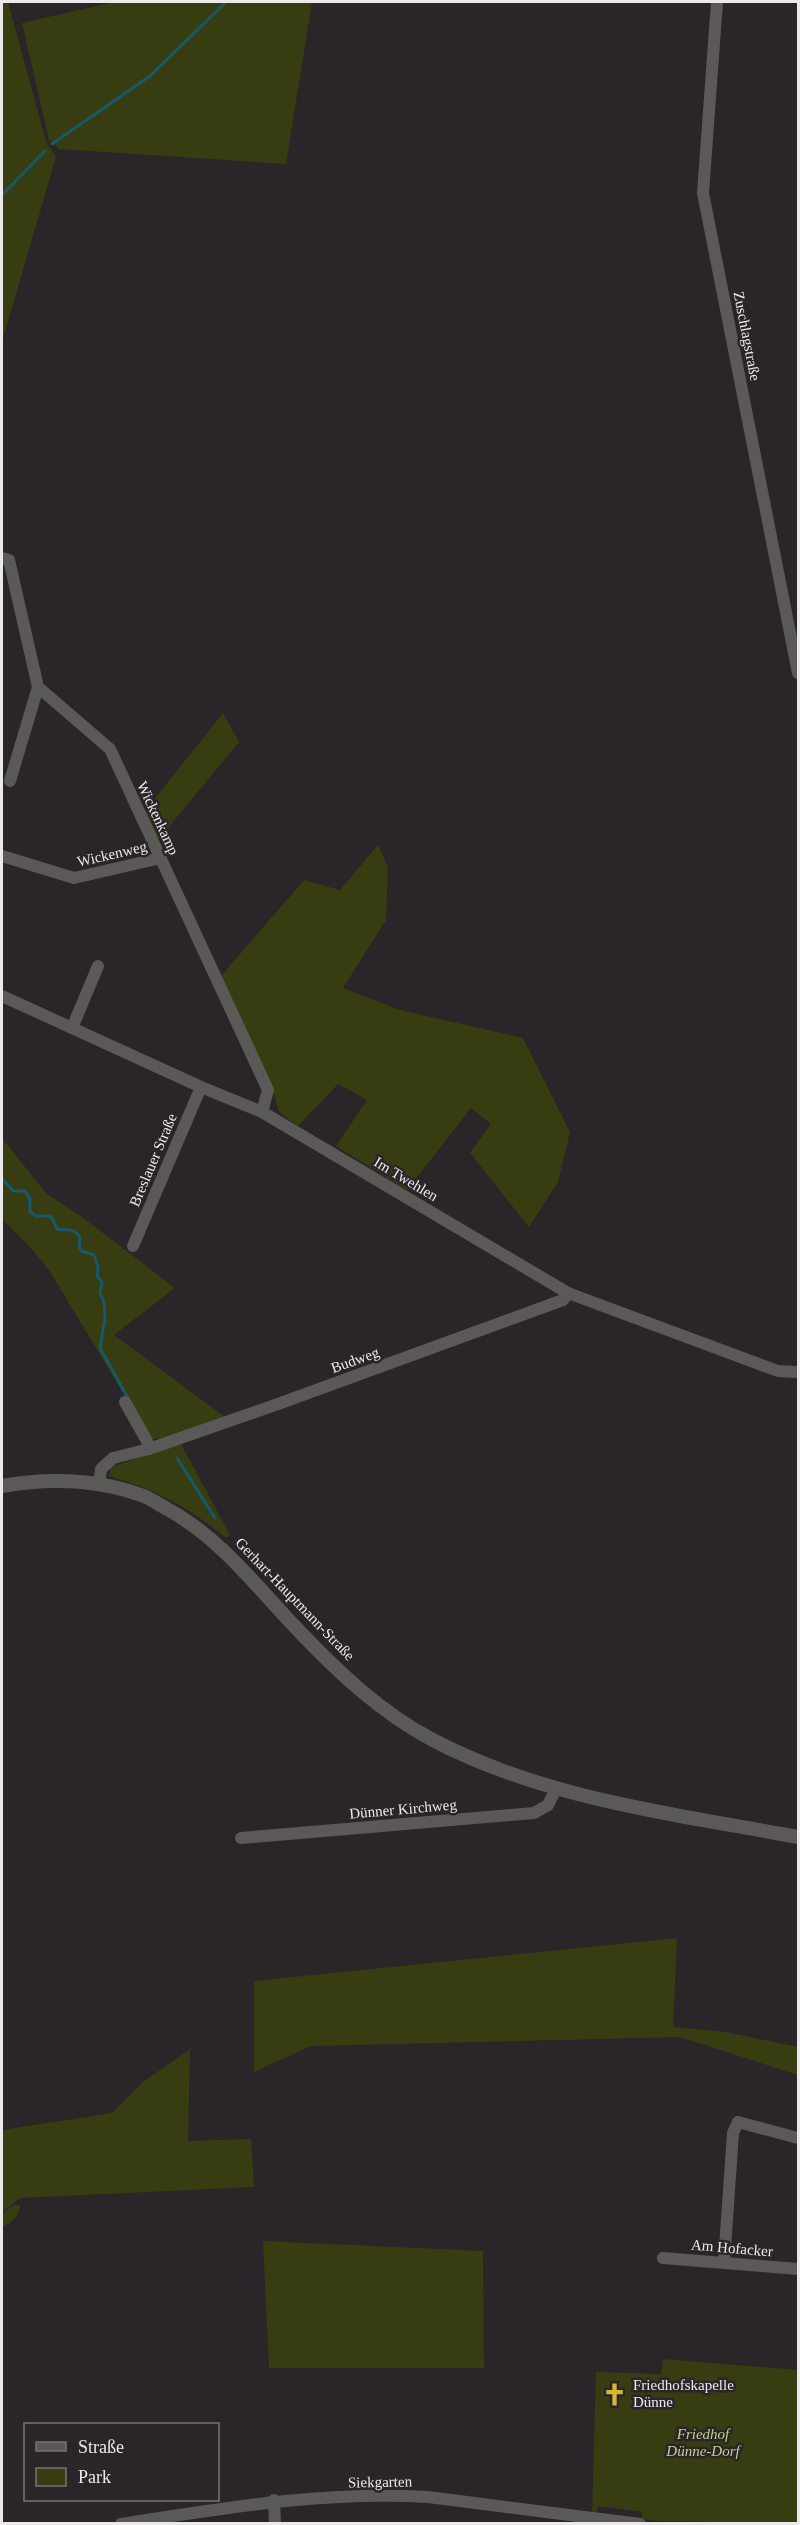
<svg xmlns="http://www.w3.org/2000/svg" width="800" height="2525" font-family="Georgia,serif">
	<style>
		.green { fill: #373d11 }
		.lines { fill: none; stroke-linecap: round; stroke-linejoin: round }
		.stream { stroke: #16586c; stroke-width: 3 }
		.minor { stroke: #5a5957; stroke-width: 12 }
		.tertiary { stroke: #5a5957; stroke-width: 14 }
		.labels { text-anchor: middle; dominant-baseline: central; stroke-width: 5; stroke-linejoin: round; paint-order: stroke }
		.street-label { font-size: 15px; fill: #ece9ec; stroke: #292529 }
		.poi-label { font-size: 15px; fill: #ece9ec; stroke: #292529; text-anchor: start }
		.park-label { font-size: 15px; font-style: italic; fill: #c4d285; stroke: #292529 }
	</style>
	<rect width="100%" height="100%" fill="#292529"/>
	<g class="green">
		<polygon points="2,2 8,2 46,141 56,157 2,342"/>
		<polygon points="114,2 312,2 286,164 59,149 49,140 22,23"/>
		<polygon points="223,713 239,742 158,840 145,811"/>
		<polygon points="378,845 388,867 386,920 343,988 400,1010 523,1038 570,1132 558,1182 529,1227 470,1153 491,1124 471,1108 407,1190 336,1146 367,1100 338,1084 298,1126 279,1112 271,1084 221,976 304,880 340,890"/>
		<polygon points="2,1138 46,1193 82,1217 175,1288 114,1335 225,1417 166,1438 151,1439 49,1270 30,1247 2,1219"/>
		<path d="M181 1444 230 1535 226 1538C191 1509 154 1488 109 1476L111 1467Z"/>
		<polygon points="677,1938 673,2027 726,2032 798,2047 798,2075 680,2037 311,2046 254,2072 254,1981"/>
		<polygon points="190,2049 188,2141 251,2139 254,2187 20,2198 2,2213 2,2130 112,2113 143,2082"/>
		<path d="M14 2205H20C19 2217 12 2223 2 2227V2214Z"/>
		<polygon points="263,2241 483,2251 484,2368 269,2368"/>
		<polygon points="663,2359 798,2370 798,2523 658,2521 641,2519 642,2512 598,2506 597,2513 592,2514 596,2372 661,2374"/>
	</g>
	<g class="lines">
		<g class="stream">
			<polyline points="52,144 150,76 226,2"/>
			<polyline points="2,195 45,151"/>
			<path d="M2 1178 13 1191H25L30 1199V1212L36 1216H51L57 1229C68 1231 73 1227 80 1238L79 1247 81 1251 94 1255 98 1266 97 1276 102 1282 100 1293 104 1302 105 1318 100 1348 129 1400"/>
			<polyline points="177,1458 215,1518"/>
		</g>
		<g class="minor">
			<polyline points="717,2 703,193 798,673"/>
			<polyline points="2,558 9,560 38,687 110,749 268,1090 262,1112"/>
			<polyline points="10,781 38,687"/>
			<polyline points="2,856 74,878 161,858"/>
			<polyline points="2,996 201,1087 262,1112 568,1293 778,1371 798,1372"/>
			<polyline points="72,1028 98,966"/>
			<polyline points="133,1246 201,1087"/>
			<polyline points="125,1402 147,1441 149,1449"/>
			<polyline points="99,1484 101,1469 113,1458 149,1449 278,1404 563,1300 568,1293"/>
			<polyline points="241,1838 534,1813 548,1805 556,1789"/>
			<polyline points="663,2258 798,2269"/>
			<polyline points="724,2262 733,2133 738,2122 798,2138"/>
			<polyline points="274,2500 275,2524"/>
			<path d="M121 2524C223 2508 325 2491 428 2497L640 2524"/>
		</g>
		<path class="tertiary" d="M2 1486C48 1478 96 1479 141 1495 150 1498 160 1505 169 1510 223 1540 258 1589 301 1633 339 1673 382 1713 431 1739 544 1799 674 1814 798 1837"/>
	</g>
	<defs>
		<symbol id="church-bare" viewBox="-9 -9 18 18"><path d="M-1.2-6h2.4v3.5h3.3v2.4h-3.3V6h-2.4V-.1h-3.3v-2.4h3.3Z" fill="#d3b635" stroke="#292529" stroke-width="2.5" paint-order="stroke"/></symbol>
	</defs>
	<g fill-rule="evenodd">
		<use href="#church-bare" x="598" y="2378" width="33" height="33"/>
	</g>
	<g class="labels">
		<g class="street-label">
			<text transform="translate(747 336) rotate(79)">Zuschlagstraße</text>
			<text transform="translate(158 818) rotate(65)">Wickenkamp</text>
			<text transform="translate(112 854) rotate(-13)">Wickenweg</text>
			<text transform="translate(153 1160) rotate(-67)">Breslauer Straße</text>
			<text transform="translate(406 1179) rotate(31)">Im Twehlen</text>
			<text transform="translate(355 1360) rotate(-20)">Budweg</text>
			<text transform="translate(295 1599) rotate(46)">Gerhart-Hauptmann-Straße</text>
			<text transform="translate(403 1809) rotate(-5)">Dünner Kirchweg</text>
			<text transform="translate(732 2248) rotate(5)">Am Hofacker</text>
			<text transform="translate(380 2482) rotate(-1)">Siekgarten</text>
		</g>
		<g class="poi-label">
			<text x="633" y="2385">Friedhofskapelle<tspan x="633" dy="17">Dünne</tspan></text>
		</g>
		<g class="park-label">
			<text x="703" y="2434">Friedhof<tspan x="703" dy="17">Dünne-Dorf</tspan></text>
		</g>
	</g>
	<rect width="800" height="2525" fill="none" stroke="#ece9ec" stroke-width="6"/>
	<rect x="24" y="2423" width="195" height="78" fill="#292529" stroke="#777377" stroke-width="1.5"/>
	<rect x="36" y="2442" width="30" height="9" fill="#5a5957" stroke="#777377" stroke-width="1.5"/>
	<text x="78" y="2453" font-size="18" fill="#ece9ec">Straße</text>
	<rect x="36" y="2468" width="30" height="18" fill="#373d11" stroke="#777377" stroke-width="1.5"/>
	<text x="78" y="2483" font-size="18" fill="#ece9ec">Park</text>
</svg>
